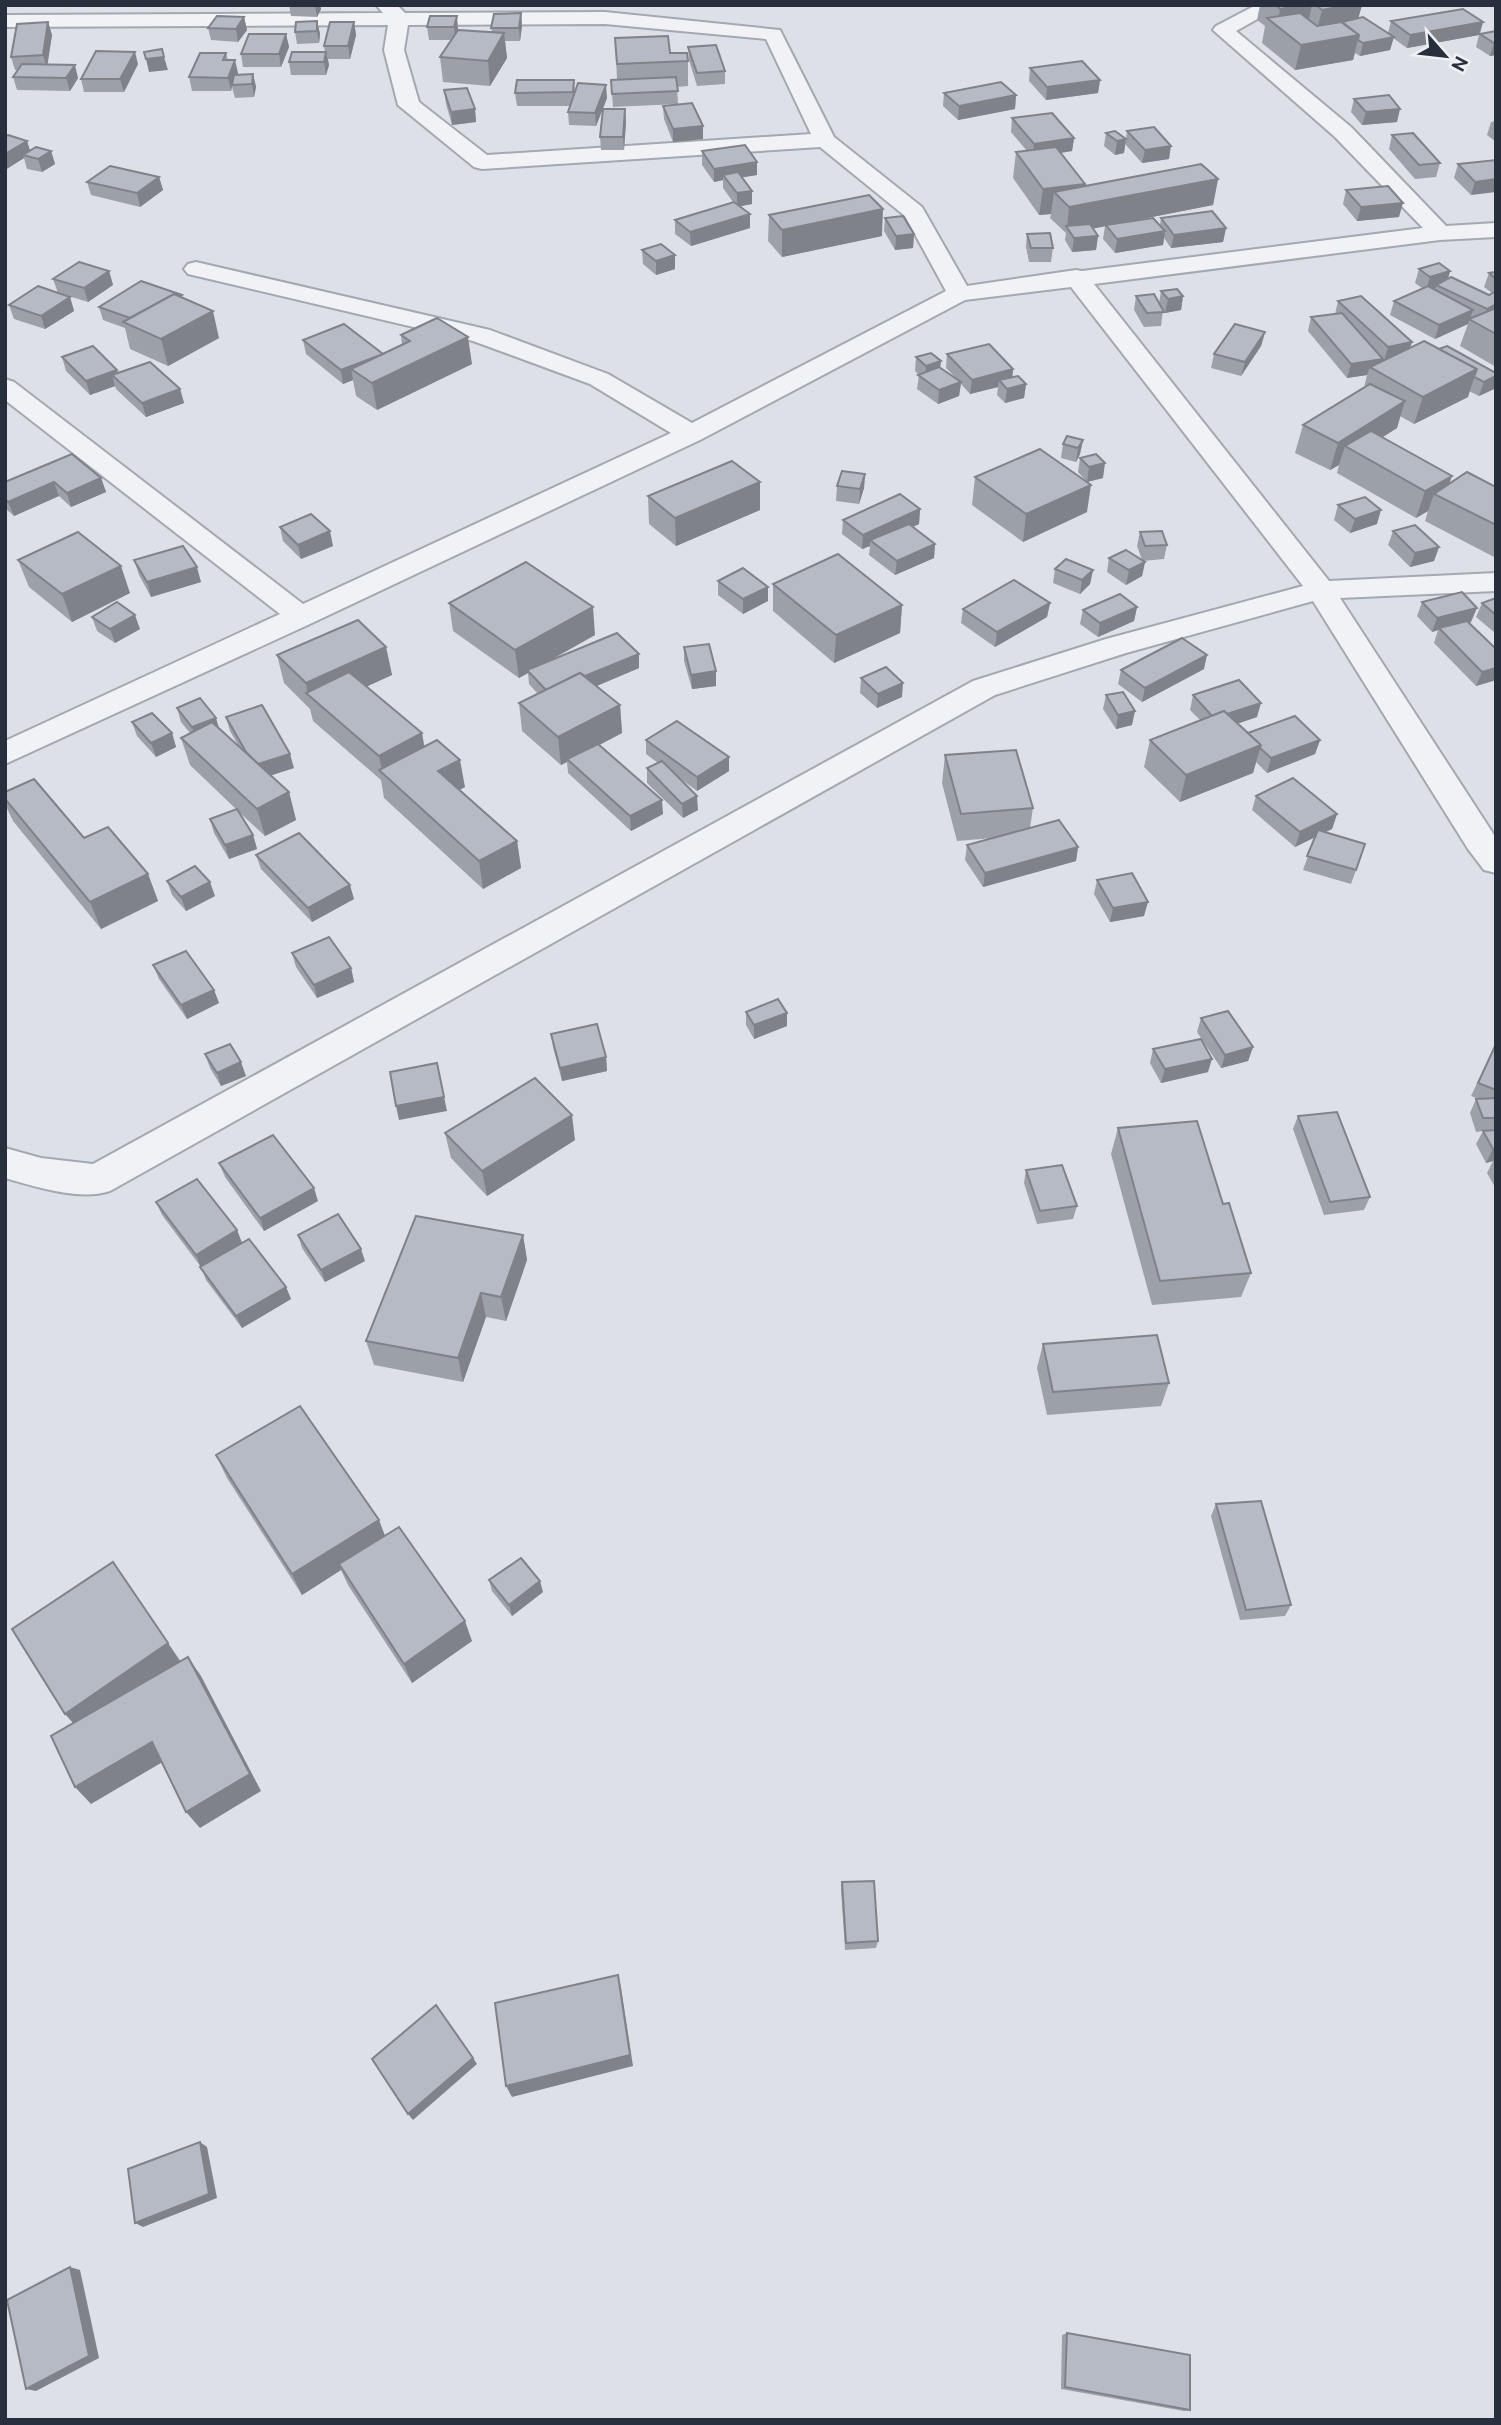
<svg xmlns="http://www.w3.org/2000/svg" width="1501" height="2425" font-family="Ubuntu,sans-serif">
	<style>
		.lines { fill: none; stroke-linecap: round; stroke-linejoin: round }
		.minor-casing { stroke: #a3a8b1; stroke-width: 4 }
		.minor { fill: #f0f2f6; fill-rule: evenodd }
		.wall { fill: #9ca0a9 }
		.shaded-wall { fill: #7f8289 }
		.building { fill: #b5bac4; stroke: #7f8289; stroke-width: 2 }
	</style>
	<rect width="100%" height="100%" fill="#dde1e7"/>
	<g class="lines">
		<defs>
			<path id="minor" d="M376 5H397L405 13 605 12 780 30 834 137 922 207 967 286 1076 270 1082 271 1423 228 1335 137 1213 30 1216 26 1256 5H1282L1236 31 1351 127 1446 226 1496 223V237L1440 240 1094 284 1329 581 1496 573V591L1340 598 1496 838V873L1484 870 1468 849 1313 601 1126 653 995 695 110 1191C79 1201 37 1187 5 1178V1148L41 1158 93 1164 973 681 1106 639 1303 586 1071 287 965 300 700 440 312 623 5 764V741L280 614 5 400V379L14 382 303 604 671 433 590 384 473 341 188 274 184 269 188 264 196 262 490 330 608 374 692 423 946 291 905 216 820 147 482 169 474 167 398 105 384 50 388 25 5 27V15L383 13ZM605 24 766 39 811 134 487 155 419 102 404 50 408 25Z"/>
		</defs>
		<use href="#minor" class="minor-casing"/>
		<use href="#minor" class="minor"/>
	</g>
	<g class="wall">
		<polygon points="289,5 345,5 320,6 321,9 317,17 291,16"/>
		<rect x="526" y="5" width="20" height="2"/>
		<polygon points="1260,5 1362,5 1358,18 1388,33 1391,21 1483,22 1480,34 1496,31 1496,55 1490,56 1476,47 1479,35 1407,48 1393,38 1390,50 1360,56 1355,53 1353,60 1295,70 1262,43 1265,26 1257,20"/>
		<polygon points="521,13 522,26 520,41 505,41 507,58 490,86 443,82 440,57 451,40 429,40 427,27 430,16 458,29 458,30 492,32 491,28"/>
		<polygon points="244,17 247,30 238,42 211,40 208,28"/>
		<polygon points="317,21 320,34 319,43 297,44 295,32"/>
		<polygon points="48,22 52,35 47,64 78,78 70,91 17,90 13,77 18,70 15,70 11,57"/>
		<polygon points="354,22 356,35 350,59 328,59 329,65 326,75 291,75 289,62 325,52 324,46"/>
		<polygon points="286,34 289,47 281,67 243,67 241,54"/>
		<polygon points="615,38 670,53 688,61 688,86 677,87 678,104 613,107 611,80 617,79"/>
		<polygon points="688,47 725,71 725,84 697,86 689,60"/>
		<polygon points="226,53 228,60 238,73 237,74 253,74 256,87 254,97 235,98 232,87 231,91 192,91 189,77"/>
		<polygon points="138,64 124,92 84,92 81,79"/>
		<polygon points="1030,68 1100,80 1098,93 1046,100 1029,81"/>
		<polygon points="574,80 575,93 607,98 596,126 569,125 568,112 570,106 517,106 515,93"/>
		<polygon points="444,90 475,109 476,122 452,125 446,104"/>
		<polygon points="944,93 1016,95 1015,109 958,120 943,106"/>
		<polygon points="1354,99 1397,122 1362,125 1351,112"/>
		<polygon points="663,106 703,126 703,139 673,142 664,119"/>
		<polygon points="625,109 626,122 624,150 601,150 600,137"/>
		<polygon points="1012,118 1074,138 1072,151 1061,153 1085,184 1085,186 1218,179 1213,205 1126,222 1160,225 1161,218 1226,228 1223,242 1171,248 1164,238 1163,245 1115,253 1103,239 1105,226 1093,228 1098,236 1096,250 1072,252 1065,240 1066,233 1050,218 1051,214 1039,215 1013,178 1016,152 1027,151 1011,132"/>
		<polygon points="1496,121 1496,142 1487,135 1491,122"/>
		<polygon points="1127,131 1169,159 1142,163 1125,144 1124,153 1115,155 1104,146 1106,133 1126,139"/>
		<polygon points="1392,135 1440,163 1436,177 1415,179 1389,149"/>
		<polygon points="27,141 30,151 51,151 55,164 42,172 27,169 24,158 5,170"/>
		<polygon points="702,151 757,162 757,175 742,177 752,204 739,206 750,228 691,246 675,234 675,220 733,202 723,188 723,180 714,182 702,165"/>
		<polygon points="1496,160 1471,195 1454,178 1458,164"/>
		<polygon points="159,177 163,190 140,207 91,195 87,182"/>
		<polygon points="1346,190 1399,217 1357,221 1343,204"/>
		<polygon points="769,215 882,236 782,257 768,241"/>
		<polygon points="885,218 914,234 913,248 895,250 884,231"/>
		<polygon points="1027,234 1053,248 1051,262 1029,262 1026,247"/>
		<polygon points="642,250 675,269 656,275 643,264"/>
		<polygon points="1419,269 1450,271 1448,279 1489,295 1492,293 1484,287 1489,273 1496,272 1496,367 1460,346 1468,324 1435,339 1390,315 1394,301 1422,288 1415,283"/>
		<polygon points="109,271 113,285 88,302 65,295 70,297 74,311 45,329 14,319 9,305 58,293 53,279"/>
		<polygon points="1161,291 1183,296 1181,310 1165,313 1163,310 1161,326 1144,327 1134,310 1136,296 1159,303"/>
		<polygon points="183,298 219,338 168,366 130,349 125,328 103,320 99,307"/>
		<polygon points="1338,301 1412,342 1410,348 1424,341 1494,389 1479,396 1469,391 1468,397 1414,424 1400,416 1397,428 1382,437 1449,484 1496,487 1496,558 1425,521 1428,511 1416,518 1337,473 1339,465 1330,470 1295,453 1303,425 1364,388 1367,375 1347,378 1308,331 1311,317 1335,314"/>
		<polygon points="1265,332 1261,346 1241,376 1211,368 1214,354"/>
		<polygon points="401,335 472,364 377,410 356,396 353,380 343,384 306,354 303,340 383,354 402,345"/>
		<polygon points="947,354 1013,369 1012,377 1026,384 1024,398 1005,403 997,395 998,387 970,394 961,384 959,396 938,404 917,389 919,375 915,371 916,357 941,361 940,367 956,378 946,368"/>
		<polygon points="62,357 180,389 184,403 146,417 116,389 115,386 90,395 66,371"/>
		<polygon points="1083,440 1080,454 1076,462 1061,458 1063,444"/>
		<polygon points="1080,458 1103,478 1087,482 1078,472"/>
		<polygon points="865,474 864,488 859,504 836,501 837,486"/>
		<polygon points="975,477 1087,512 1023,542 972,505"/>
		<polygon points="101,478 106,492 71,507 59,496 14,516 5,508 5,482"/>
		<polygon points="648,496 760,510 676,546 649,524"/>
		<polygon points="1338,505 1377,524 1350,533 1334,520"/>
		<polygon points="920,509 919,524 913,527 935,544 934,558 895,575 869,555 870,546 862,549 842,534 843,520"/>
		<polygon points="280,527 333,546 301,559 283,541"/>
		<polygon points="1393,531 1439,547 1434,561 1410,567 1388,545"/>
		<polygon points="1140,532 1167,545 1164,559 1143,561 1145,562 1142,576 1126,585 1107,572 1109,558 1142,560 1137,546"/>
		<polygon points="18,560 130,593 72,622 29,587"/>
		<polygon points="134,560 201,582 151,597 139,575"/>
		<polygon points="1055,569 1093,570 1090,584 1080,594 1053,583"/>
		<polygon points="718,581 768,587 768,601 743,614 718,595"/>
		<polygon points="773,584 902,605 900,633 834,663 773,611"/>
		<polygon points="1496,598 1496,632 1494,632 1476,617 1482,603"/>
		<polygon points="1422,602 1471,622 1469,623 1496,649 1496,680 1476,686 1434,643 1438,630 1432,632 1417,616"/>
		<polygon points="449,603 595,635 551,660 639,654 639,668 596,686 620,705 622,733 599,745 663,814 631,831 568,773 567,762 561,765 522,731 519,703 538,694 529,684 528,673 519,678 453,631"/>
		<polygon points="1050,603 1047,617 995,647 961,623 963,609"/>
		<polygon points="1137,607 1134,621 1098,637 1080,624 1083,610"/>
		<polygon points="92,617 140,629 115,643 97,631"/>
		<polygon points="386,647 392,675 367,686 465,787 459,790 517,841 521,868 483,889 384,798 381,780 313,721 310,709 284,683 277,655"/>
		<polygon points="684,647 716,671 716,686 692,689 684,661"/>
		<polygon points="1204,669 1142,702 1118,684 1121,670"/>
		<polygon points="861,678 902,697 877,708 860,693"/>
		<polygon points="1106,695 1132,725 1116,729 1103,709"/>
		<polygon points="1193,695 1257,717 1237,724 1248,733 1320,740 1315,754 1267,773 1256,762 1253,773 1180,802 1144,767 1150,740 1200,720 1190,710"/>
		<polygon points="177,708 219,728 238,745 230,731 226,717 294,768 270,775 289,792 296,820 265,836 239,812 253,835 257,849 229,859 214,833 210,819 237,810 190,765 181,738 190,733 181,722"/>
		<polygon points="132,722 172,733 176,747 156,757 137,736"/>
		<polygon points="646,740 729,757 729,771 697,791 678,777 698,810 683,818 647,783 647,768 658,763 646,754"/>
		<polygon points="945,755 1033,808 1030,828 1078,847 1076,861 983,887 965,860 967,845 993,838 957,841 942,783"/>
		<polygon points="5,792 148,874 158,901 101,929 13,821 5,804"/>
		<polygon points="1256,796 1337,814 1332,829 1325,832 1365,844 1351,884 1303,870 1315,837 1295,847 1252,810"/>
		<polygon points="256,855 354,899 312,922 261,869"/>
		<polygon points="1097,880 1144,916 1110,922 1094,894"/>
		<polygon points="167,881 215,896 186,911 172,895"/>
		<polygon points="292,953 351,968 354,982 317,998 296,967"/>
		<polygon points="153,965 214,990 219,1003 187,1019 159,979"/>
		<polygon points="746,1012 787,1013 787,1026 754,1039 746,1025"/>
		<polygon points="1201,1018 1253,1047 1248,1061 1221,1068 1197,1032"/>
		<polygon points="551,1034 606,1057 607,1071 562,1081 553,1047"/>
		<polygon points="1496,1043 1496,1189 1487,1173 1493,1161 1486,1163 1476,1144 1483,1131 1476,1132 1470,1113 1476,1099 1479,1099 1471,1096"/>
		<polygon points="1153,1049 1208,1072 1161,1083 1150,1063"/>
		<polygon points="205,1054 246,1076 221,1086 210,1068"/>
		<polygon points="1298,1116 1370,1197 1364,1210 1324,1215 1293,1129"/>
		<polygon points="1118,1128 1251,1273 1241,1297 1152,1305 1111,1154"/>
		<polygon points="445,1133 575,1140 487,1196 451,1158"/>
		<polygon points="219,1163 318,1201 264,1231 225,1177"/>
		<polygon points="1026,1170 1077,1206 1073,1219 1037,1224 1024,1183"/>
		<polygon points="156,1202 237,1230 242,1243 286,1287 291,1299 242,1328 206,1280 201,1267 162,1215"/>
		<polygon points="298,1235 365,1261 325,1282 302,1248"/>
		<polygon points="523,1235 527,1260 506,1321 486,1317 463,1382 374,1365 366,1341"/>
		<polygon points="1043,1344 1169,1383 1161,1406 1047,1415 1037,1368"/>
		<polygon points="216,1455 385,1536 472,1641 412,1683 348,1585 341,1570 302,1595 227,1478"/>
		<polygon points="1216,1504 1291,1605 1285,1616 1240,1620 1211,1516"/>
		<polygon points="489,1580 543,1592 512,1616 492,1591"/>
		<polygon points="842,1882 878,1941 876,1948 845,1950 841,1890"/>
		<polygon points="1067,2333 1190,2410 1184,2411 1061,2389 1062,2335"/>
	</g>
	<g class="shaded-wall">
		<polygon points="315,5 320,5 321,9 317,17"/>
		<polygon points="1300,5 1312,5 1307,28 1277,26 1280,9"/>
		<polygon points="1347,5 1362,5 1356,27 1316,34 1322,10"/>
		<polygon points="521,13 522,26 520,41 519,28"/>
		<polygon points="457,16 458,29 455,40 454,27"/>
		<polygon points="244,17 247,30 238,42 236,29"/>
		<polygon points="317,21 320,34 319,43 317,31"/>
		<polygon points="48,22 52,35 47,68 43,55"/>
		<polygon points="354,22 356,35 350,59 348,46"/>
		<polygon points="1483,22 1479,35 1407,48 1410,35"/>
		<polygon points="504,33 507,58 490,86 488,61"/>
		<polygon points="286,34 289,47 281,67 279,54"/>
		<polygon points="1359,35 1353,60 1295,70 1301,45"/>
		<polygon points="1394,37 1390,50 1360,56 1363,43"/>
		<polygon points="1494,43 1496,43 1496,55 1490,56"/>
		<polygon points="135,52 138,64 124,92 120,79"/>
		<polygon points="326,52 329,65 326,75 324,62"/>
		<polygon points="164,57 168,70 149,72 146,59"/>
		<polygon points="235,60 238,73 233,85 232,85 231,91 228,78"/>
		<polygon points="75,65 78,78 70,91 66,78"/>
		<polygon points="253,74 256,87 254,97 252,84"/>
		<polygon points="1100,80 1098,93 1046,100 1047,87"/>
		<polygon points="606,85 607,98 596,126 595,113"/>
		<polygon points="1016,95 1015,109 958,120 959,106"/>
		<polygon points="475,109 476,122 452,125 451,112"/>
		<polygon points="625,109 626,122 624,150 623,137"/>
		<polygon points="1400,109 1397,122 1362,125 1366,112"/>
		<polygon points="703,126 703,139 673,142 673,129"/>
		<polygon points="1074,138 1072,151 1033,157 1034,144"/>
		<polygon points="1126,139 1124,153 1115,155 1117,141"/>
		<polygon points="27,141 31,154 23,155 24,158 5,170 5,154"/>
		<polygon points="1171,146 1169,159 1142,163 1145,150"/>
		<polygon points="51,151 55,164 42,172 38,159"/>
		<polygon points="757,162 757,175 727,180 723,175 723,180 714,182 714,169"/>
		<polygon points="159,177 163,190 140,207 137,193"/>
		<polygon points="1218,179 1213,205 1071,233 1067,227 1069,207 1054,192 1051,214 1039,215 1043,189 1085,184 1082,205"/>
		<polygon points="1496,179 1496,192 1471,195 1475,182"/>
		<polygon points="752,191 752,204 737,207 737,193"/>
		<polygon points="1403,203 1399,217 1357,221 1361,207"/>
		<polygon points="883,209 882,236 782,257 782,230"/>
		<polygon points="750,214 750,228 691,246 690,232"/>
		<polygon points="1226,228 1223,242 1171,248 1174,235"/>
		<polygon points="1165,231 1163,245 1115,253 1117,239"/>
		<polygon points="914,234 913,248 895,250 896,236"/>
		<polygon points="1098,236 1096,250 1072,252 1074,238"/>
		<polygon points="675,255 675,269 656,275 656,261"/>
		<polygon points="109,271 113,285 88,302 84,288"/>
		<polygon points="1450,271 1446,285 1436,285 1436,288 1426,291 1430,277"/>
		<polygon points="1183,296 1181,310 1165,313 1168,299"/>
		<polygon points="70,297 74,311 45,329 41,316"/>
		<polygon points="1496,304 1496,315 1482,323 1487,309"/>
		<polygon points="1473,310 1468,324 1435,339 1439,325"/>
		<polygon points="213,311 219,338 168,366 161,339"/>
		<polygon points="1265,332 1261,346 1241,376 1245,362"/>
		<polygon points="468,337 472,364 377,410 372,383"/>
		<polygon points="1412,342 1407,356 1384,361 1388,347"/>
		<polygon points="383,354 351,369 353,380 343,384 341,370"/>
		<polygon points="1383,359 1379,372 1370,367 1367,375 1347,378 1351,364"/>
		<polygon points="941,361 939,375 925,380 926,366"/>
		<polygon points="1013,369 1012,383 999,380 998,387 970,394 972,380"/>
		<polygon points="1477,369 1468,397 1414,424 1423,397"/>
		<polygon points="117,370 122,384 112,375 115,386 90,395 86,381"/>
		<polygon points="1496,376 1496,384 1494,389 1479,396 1484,382"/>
		<polygon points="961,382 959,396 938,404 939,390"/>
		<polygon points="1026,384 1024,398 1005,403 1007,389"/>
		<polygon points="180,389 184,403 146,417 142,403"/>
		<polygon points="1405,401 1397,428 1358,453 1345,446 1339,465 1330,470 1338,443"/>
		<polygon points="1083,440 1080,454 1076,462 1078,448"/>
		<polygon points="1105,463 1103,478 1087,482 1089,467"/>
		<polygon points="865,474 864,488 859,504 860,489"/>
		<polygon points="1452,476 1444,499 1434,494 1428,511 1416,518 1425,491"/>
		<polygon points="101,478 106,492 71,507 67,493"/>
		<polygon points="54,482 59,496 14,516 8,502"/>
		<polygon points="760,482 760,510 676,546 675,518"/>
		<polygon points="1091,485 1087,512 1023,542 1026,514"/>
		<polygon points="920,509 919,524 875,544 870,540 870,546 862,549 863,535"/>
		<polygon points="1381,510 1377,524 1350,533 1355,519"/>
		<polygon points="330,531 333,546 301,559 298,545"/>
		<polygon points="935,544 934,558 895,575 897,561"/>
		<polygon points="1439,547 1434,561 1410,567 1415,553"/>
		<polygon points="1145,562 1142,576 1126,585 1129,570"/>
		<polygon points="121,566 130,593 72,622 62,594"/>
		<polygon points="197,567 201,582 151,597 147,582"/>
		<polygon points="1093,570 1090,584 1080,594 1082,580"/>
		<polygon points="768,587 768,601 743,614 743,599"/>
		<polygon points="1050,603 1047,617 995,647 997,632"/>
		<polygon points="902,605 900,633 834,663 836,635"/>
		<polygon points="593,607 595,635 529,672 527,670 528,673 519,678 515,650"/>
		<polygon points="1137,607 1134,621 1098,637 1100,623"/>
		<polygon points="1477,608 1471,622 1440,630 1439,628 1438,630 1432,632 1437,618"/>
		<polygon points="135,615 140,629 115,643 110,629"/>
		<polygon points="386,647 392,675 322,707 308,695 306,683"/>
		<polygon points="639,654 639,668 550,706 548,692"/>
		<polygon points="1207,655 1204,669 1142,702 1145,688"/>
		<polygon points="1496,668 1496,680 1476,686 1482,672"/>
		<polygon points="716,671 716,686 692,689 691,675"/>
		<polygon points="903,683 902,697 877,708 878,694"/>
		<polygon points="1261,703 1257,717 1211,732 1215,718"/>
		<polygon points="620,705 622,733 569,761 567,759 567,762 561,765 558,737"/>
		<polygon points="1135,711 1132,725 1116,729 1118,715"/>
		<polygon points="216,718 220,732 196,741 192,727"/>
		<polygon points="172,733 176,747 156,757 151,743"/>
		<polygon points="422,733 427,761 383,774 379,756"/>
		<polygon points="1320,740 1315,754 1267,773 1271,758"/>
		<polygon points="1261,745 1253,773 1180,802 1186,775"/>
		<polygon points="290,754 294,768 257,780 253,766"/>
		<polygon points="729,757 729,771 697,791 697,777"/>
		<polygon points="460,760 465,787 443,799 438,771"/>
		<polygon points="289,792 296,820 265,836 257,809"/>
		<polygon points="697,796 698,810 683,818 682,804"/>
		<polygon points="662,800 663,814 631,831 630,816"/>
		<polygon points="1337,814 1332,829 1295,847 1300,832"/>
		<polygon points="253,835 257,849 229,859 225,845"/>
		<polygon points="517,841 521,868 483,889 479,861"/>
		<polygon points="1078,847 1076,861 983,887 985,873"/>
		<polygon points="148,874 158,901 101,929 90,902"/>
		<polygon points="210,882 215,896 186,911 181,897"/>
		<polygon points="350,885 354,899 312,922 308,908"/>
		<polygon points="1148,902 1144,916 1110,922 1113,908"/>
		<polygon points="351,968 354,982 317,998 314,985"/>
		<polygon points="214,990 219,1003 187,1019 181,1005"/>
		<polygon points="787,1013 787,1026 754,1039 754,1025"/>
		<polygon points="1253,1047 1248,1061 1221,1068 1225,1055"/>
		<polygon points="606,1057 607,1071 562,1081 560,1068"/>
		<polygon points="1212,1059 1208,1072 1161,1083 1165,1069"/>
		<polygon points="241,1062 246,1076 221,1086 217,1073"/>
		<polygon points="437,1063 447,1111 399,1120 396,1106"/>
		<polygon points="572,1115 575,1140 487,1196 482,1171"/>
		<polygon points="1493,1149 1496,1149 1496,1161 1494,1160 1493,1161 1486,1163"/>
		<polygon points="314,1188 318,1201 264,1231 260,1218"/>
		<polygon points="237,1230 242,1243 201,1268 196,1255"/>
		<polygon points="523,1235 527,1260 506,1321 501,1297"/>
		<polygon points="361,1249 365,1261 325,1282 321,1270"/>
		<polygon points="286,1287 291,1299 242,1328 236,1316"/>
		<polygon points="481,1293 486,1317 463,1382 458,1358"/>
		<polygon points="379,1520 387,1541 339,1564 341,1570 302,1595 292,1574"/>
		<polygon points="540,1581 543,1592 512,1616 509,1605"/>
		<polygon points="465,1621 472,1641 412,1683 404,1664"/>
		<polygon points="168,1643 181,1662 81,1732 65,1714"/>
		<polygon points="188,1657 201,1676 261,1791 200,1828 186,1812"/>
		<polygon points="152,1742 166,1760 91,1804 75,1787"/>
		<polygon points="618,1975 621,1988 633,2066 512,2097 506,2086"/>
		<polygon points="473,2058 477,2064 413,2120 408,2114"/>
		<polygon points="200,2142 207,2147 217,2198 143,2227 135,2223"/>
		<polygon points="70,2267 80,2270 99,2358 36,2391 26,2389"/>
	</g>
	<g class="building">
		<polygon points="1276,5 1300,5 1280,9"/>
		<polygon points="1316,5 1347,5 1322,10"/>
		<polygon points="1463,9 1483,22 1410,35 1391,21"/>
		<polygon points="521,13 519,28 491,28 494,14"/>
		<polygon points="1300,13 1317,26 1341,22 1359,35 1301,45 1267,18"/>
		<polygon points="217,16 244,17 236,29 208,28"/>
		<polygon points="430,16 457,16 454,27 427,27"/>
		<polygon points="1363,17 1394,37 1363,43 1358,40 1359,35 1342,22"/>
		<polygon points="317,21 317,31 295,32 296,22"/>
		<polygon points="48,22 43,55 11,57 17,24"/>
		<polygon points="330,22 354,22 348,46 324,46"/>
		<polygon points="458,30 504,33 488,61 440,57"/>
		<polygon points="1496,31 1496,43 1494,43 1480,34"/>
		<polygon points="249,34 286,34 279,54 241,54"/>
		<polygon points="668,36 670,53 687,53 688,61 617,64 615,38"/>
		<polygon points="716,45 725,71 697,73 688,47"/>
		<polygon points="162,49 164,57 146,59 144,52"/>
		<polygon points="96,51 135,52 120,79 81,79"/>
		<polygon points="292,52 326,52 324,62 289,62"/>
		<polygon points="200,53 226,53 223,60 235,60 228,78 189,77"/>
		<polygon points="1082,61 1100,80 1047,87 1030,68"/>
		<polygon points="22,64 75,65 66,78 13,77"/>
		<polygon points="253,74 252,84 232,85 234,75"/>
		<polygon points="676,77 678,91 612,94 611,80"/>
		<polygon points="517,80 574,80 573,92 515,93"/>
		<polygon points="1001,82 1016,95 959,106 944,93"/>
		<polygon points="578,83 606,85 595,113 568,112"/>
		<polygon points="467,88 475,109 451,112 444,90"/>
		<polygon points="1389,95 1400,109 1366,112 1354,99"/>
		<polygon points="692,103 703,126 673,129 663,106"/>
		<polygon points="603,109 625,109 623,137 600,137"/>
		<polygon points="1052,113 1074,138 1034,144 1012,118"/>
		<polygon points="1154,127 1171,146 1145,150 1127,131"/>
		<polygon points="1115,131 1126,139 1117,141 1106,133"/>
		<polygon points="1413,133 1440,163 1419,165 1392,135"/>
		<polygon points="8,135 27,141 5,154 5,137"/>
		<polygon points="745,145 757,162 714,169 702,151"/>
		<polygon points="36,147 51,151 38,159 23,155"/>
		<polygon points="1056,147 1085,184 1043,189 1016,152"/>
		<polygon points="1496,160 1496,179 1475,182 1458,164"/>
		<polygon points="1201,164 1218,179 1069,207 1054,192"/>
		<polygon points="110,166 159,177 137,193 87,182"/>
		<polygon points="738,172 752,191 737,193 723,175"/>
		<polygon points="1388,186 1403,203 1361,207 1346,190"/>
		<polygon points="869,195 883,209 782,230 769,215"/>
		<polygon points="734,202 750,214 690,232 675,220"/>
		<polygon points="1212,211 1226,228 1174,235 1161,218"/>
		<polygon points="903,216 914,234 896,236 885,218"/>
		<polygon points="1153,218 1165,231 1117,239 1106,225"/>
		<polygon points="1090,224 1098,236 1074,238 1066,226"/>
		<polygon points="1050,233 1053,248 1031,248 1027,234"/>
		<polygon points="661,244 675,255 656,261 642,250"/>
		<polygon points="79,262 109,271 84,288 53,279"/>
		<polygon points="1439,263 1450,271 1430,277 1419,269"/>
		<polygon points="1496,272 1496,279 1489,273"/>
		<polygon points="1451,277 1489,295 1496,291 1496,304 1487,309 1436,285"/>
		<polygon points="141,281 182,295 180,296 174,294 130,318 99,307"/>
		<polygon points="38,286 70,297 41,316 9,305"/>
		<polygon points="1428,286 1473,310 1439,325 1394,301"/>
		<polygon points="1177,289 1183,296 1168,299 1161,291"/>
		<polygon points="174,294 213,311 161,339 123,322"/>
		<polygon points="1154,294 1164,312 1147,313 1136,296"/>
		<polygon points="1361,296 1412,342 1388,347 1338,301"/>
		<polygon points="1496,308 1496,334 1469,319"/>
		<polygon points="1342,313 1383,359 1351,364 1311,317"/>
		<polygon points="437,318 468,337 372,383 351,369 410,341 401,335"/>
		<polygon points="344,324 383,354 341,370 303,340"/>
		<polygon points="1235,324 1265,332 1245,362 1214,354"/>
		<polygon points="1424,341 1477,369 1423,397 1370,367"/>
		<polygon points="989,344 1013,369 972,380 947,354"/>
		<polygon points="93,346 117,370 86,381 62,357"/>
		<polygon points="1447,346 1496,373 1496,376 1484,382 1474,377 1477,369 1439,349"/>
		<polygon points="931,353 941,361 926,366 916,357"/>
		<polygon points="150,362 180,389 142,403 112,375"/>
		<polygon points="939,367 961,382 939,390 918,375"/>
		<polygon points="1018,376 1026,384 1007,389 999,380"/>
		<polygon points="1370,384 1405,401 1338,443 1303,425"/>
		<polygon points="1371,431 1452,476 1425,491 1345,446"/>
		<polygon points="1067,436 1083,440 1078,448 1063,444"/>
		<polygon points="1040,449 1091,485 1026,514 975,477"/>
		<polygon points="72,454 101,478 67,493 54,482 8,502 5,499 5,482"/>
		<polygon points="1096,454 1105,463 1089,467 1080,458"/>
		<polygon points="732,461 760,482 675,518 648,496"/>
		<polygon points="842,471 865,474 860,489 837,486"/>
		<polygon points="1467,472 1496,487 1496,525 1434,494"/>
		<polygon points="900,494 920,509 863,535 843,520"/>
		<polygon points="1365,497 1381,510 1355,519 1338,505"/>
		<polygon points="311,514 330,531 298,545 280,527"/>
		<polygon points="909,524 935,544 897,561 870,540"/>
		<polygon points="1415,525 1439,547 1415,553 1393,531"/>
		<polygon points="1162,531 1167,545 1145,546 1140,532"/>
		<polygon points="78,532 121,566 62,594 18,560"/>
		<polygon points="183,546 197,567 147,582 134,560"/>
		<polygon points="1126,550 1145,562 1129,570 1109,558"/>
		<polygon points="838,554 902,605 836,635 773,584"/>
		<polygon points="1066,559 1093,570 1082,580 1055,569"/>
		<polygon points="526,562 593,607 515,650 449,603"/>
		<polygon points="743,568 768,587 743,599 718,581"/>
		<polygon points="1014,580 1050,603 997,632 963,609"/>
		<polygon points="1462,592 1477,608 1437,618 1422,602"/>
		<polygon points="1120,594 1137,607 1100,623 1083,610"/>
		<polygon points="1496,598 1496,615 1482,603"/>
		<polygon points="117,602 135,615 110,629 92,617"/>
		<polygon points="358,620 386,647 306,683 277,655"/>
		<polygon points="1467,621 1496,649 1496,668 1482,672 1439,628"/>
		<polygon points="617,633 639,654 585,676 580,673 546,690 527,670"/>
		<polygon points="1182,638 1207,655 1145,688 1121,670"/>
		<polygon points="709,644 716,671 691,675 684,647"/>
		<polygon points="886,667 903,683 878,694 861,678"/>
		<polygon points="349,672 422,733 379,756 306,693"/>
		<polygon points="580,673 620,705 558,737 519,703"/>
		<polygon points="1239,680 1261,703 1227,714 1224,711 1212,716 1193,695"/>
		<polygon points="1123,692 1135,711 1118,715 1106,695"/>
		<polygon points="200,698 216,718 192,727 177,708"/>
		<polygon points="262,705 290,754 258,764 246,752 226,717"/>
		<polygon points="1224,711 1261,745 1186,775 1150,740"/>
		<polygon points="152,713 172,733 151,743 132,722"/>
		<polygon points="1295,716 1320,740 1271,758 1260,748 1261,745 1248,733"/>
		<polygon points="677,721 729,757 697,777 646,740"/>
		<polygon points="212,722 289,792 257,809 181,738"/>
		<polygon points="437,740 460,760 438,771 517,841 479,861 379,770"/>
		<polygon points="598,744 662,800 630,816 567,759"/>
		<polygon points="1016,750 1033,808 961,814 945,755"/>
		<polygon points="662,761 697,796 682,804 647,768"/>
		<polygon points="1293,778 1337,814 1300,832 1256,796"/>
		<polygon points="34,779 84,838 108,827 148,874 90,902 5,799 5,792"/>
		<polygon points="237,809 253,835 225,845 210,819"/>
		<polygon points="1059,820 1078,847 985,873 967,845"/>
		<polygon points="1318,830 1365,844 1356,870 1307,856"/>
		<polygon points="299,833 350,885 308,908 256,855"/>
		<polygon points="195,866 210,882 181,897 167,881"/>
		<polygon points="1132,873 1148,902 1113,908 1097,880"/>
		<polygon points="329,937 351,968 314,985 292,953"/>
		<polygon points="186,951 214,990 181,1005 153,965"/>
		<polygon points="778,999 787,1013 754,1025 746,1012"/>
		<polygon points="1228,1011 1253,1047 1225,1055 1201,1018"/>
		<polygon points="597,1024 606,1057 560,1068 551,1034"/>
		<polygon points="1201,1039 1212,1059 1165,1069 1153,1049"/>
		<polygon points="230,1044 241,1062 217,1073 205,1054"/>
		<polygon points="1496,1044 1496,1090 1478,1083"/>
		<polygon points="437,1063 444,1097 396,1106 390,1072"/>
		<polygon points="535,1078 572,1115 482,1171 445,1133"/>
		<polygon points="1496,1098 1496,1118 1483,1118 1476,1099"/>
		<polygon points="1337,1112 1370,1197 1330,1202 1298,1116"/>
		<polygon points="1197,1121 1223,1204 1229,1203 1251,1273 1160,1281 1118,1128"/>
		<polygon points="1496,1130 1496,1149 1493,1149 1483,1131"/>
		<polygon points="273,1135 314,1188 260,1218 219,1163"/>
		<polygon points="1062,1165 1077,1206 1040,1211 1026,1170"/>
		<polygon points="197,1179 237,1230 196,1255 156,1202"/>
		<polygon points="338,1214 361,1249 321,1270 298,1235"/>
		<polygon points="416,1216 523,1235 501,1297 481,1293 458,1358 366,1341"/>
		<polygon points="249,1239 286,1287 236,1316 200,1267"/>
		<polygon points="1157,1335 1169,1383 1053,1392 1043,1344"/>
		<polygon points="300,1406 379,1520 292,1574 216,1455"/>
		<polygon points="1261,1501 1291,1605 1246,1610 1216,1504"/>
		<polygon points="399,1527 465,1621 404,1664 339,1564"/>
		<polygon points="521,1558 540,1581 509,1605 489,1580"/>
		<polygon points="113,1562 168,1643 65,1714 12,1629"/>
		<polygon points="188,1657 250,1774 186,1812 152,1742 75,1787 51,1736"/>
		<polygon points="874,1881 878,1941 846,1943 842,1882"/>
		<polygon points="618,1975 630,2055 506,2086 495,2003"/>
		<polygon points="436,2005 473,2058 408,2114 372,2059"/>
		<polygon points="200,2142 209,2194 135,2223 128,2169"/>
		<polygon points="70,2267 89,2356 26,2389 7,2300"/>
		<polygon points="1067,2333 1190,2355 1190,2410 1065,2387"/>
	</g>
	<rect width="1501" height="2425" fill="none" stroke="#272f3e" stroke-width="14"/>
	<g transform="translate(1445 56) rotate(118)" stroke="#edf0f5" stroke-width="5" paint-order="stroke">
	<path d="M0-5L12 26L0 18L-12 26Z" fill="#272f3e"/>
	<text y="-10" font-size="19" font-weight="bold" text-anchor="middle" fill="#272f3e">N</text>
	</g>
</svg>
